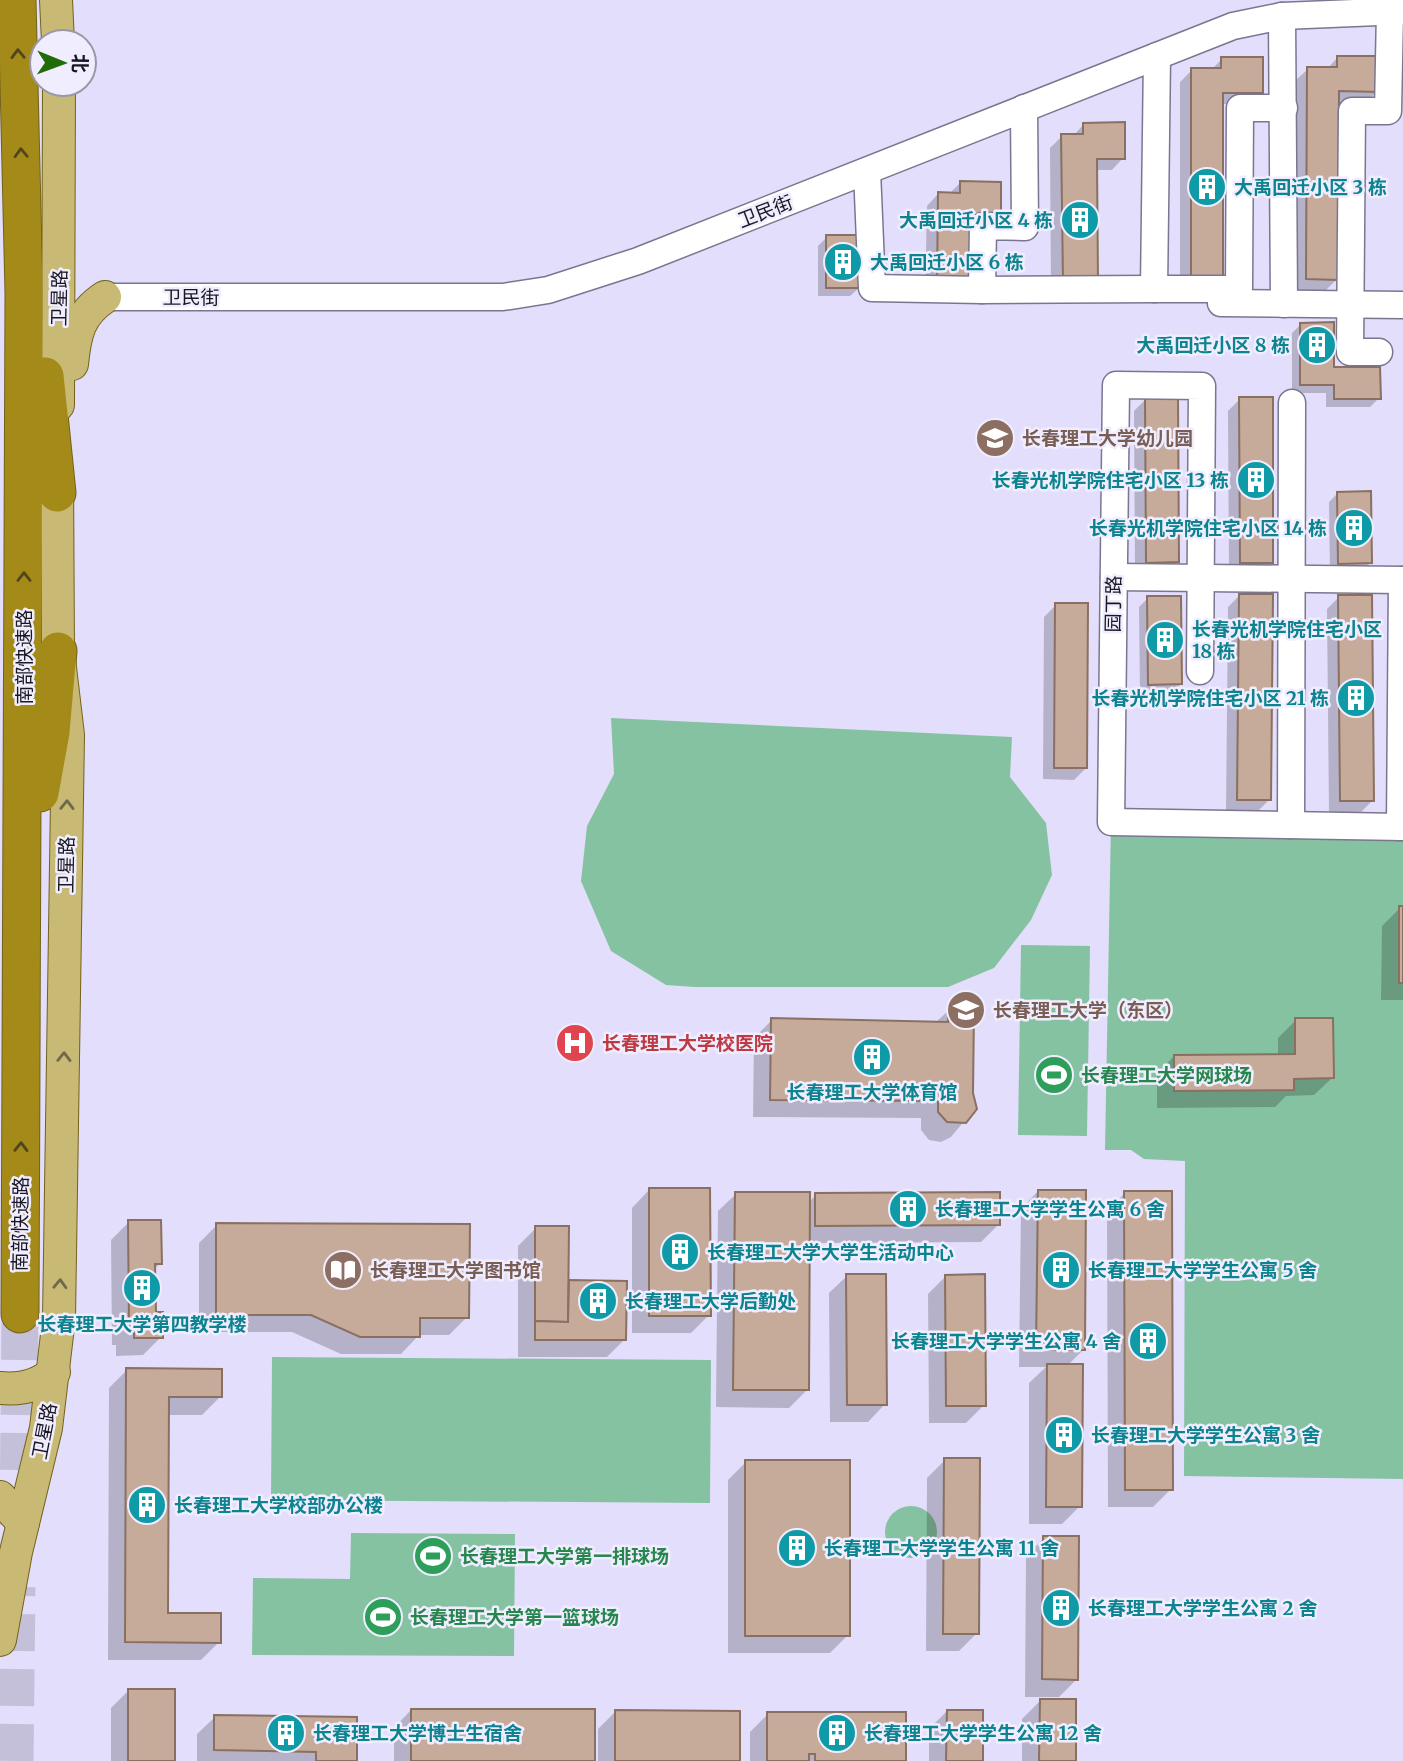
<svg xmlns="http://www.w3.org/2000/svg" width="1403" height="1761" font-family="Merriweather,'Noto Sans SC',serif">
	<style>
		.green { fill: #85c2a2 }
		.shadow { fill: #0003 }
		.building { fill: #c6ab9a; stroke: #897060; stroke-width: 2 }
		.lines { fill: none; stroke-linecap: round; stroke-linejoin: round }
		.highway-tunnel { stroke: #c5c0da; stroke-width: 37; stroke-dasharray: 37 18; stroke-linecap: butt }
		.minor-casing { stroke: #7a7690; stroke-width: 29 }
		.major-casing { stroke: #73621c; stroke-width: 34 }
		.highway-casing { stroke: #73621c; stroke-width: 39 }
		.minor { stroke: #fff; stroke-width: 26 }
		.major { stroke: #c8b975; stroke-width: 32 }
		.highway { stroke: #a48a19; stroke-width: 37 }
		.oneway { stroke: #51451e }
		.oneway2 { stroke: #70684b }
		.labels { text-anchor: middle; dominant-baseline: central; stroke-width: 5; stroke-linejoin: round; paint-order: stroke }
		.culture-label { font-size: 19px; font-weight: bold; fill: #0d838f; stroke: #f0edff; text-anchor: start }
		.street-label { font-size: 19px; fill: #191721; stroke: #f0edff }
		.education-label { font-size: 19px; font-weight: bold; fill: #785e54; stroke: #f0edff; text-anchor: start }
		.health-label { font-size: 19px; font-weight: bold; fill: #be3a42; stroke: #f0edff; text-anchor: start }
		.leisure-label { font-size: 19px; font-weight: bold; fill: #27864d; stroke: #f0edff; text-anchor: start }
	</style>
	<rect width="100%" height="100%" fill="#e3defb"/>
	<g class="green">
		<polygon points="611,718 1012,737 1010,777 1046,823 1052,875 1031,920 994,968 948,987 695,987 666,985 611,951 581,881 587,826 614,774"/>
		<polygon points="1111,822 1403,827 1403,1479 1184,1476 1185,1161 1144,1159 1131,1150 1105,1150"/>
		<polygon points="1021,945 1090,946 1087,1136 1018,1135"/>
		<polygon points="272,1357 711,1360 710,1503 271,1500"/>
		<circle cx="911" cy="1532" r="26"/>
		<polygon points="351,1533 515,1534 514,1656 252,1655 253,1578 350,1579"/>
	</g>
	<g class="shadow">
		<polygon points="1338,57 1377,91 1366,103 1337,103 1337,279 1325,291 1295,291 1296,80 1308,69 1327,69"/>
		<polygon points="1222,59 1262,92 1250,104 1221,104 1221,280 1180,292 1180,82 1192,70 1211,70"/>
		<polygon points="1084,124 1123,158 1112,170 1095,170 1096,281 1051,293 1050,148 1062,136 1073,136"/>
		<polygon points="960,183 999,183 925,298 927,206 938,194 949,194"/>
		<polygon points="827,237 859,288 850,296 818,296 818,246"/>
		<polygon points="1301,324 1332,369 1379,398 1370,407 1326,407 1326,393 1292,393 1292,333"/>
		<polygon points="1146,399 1177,562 1165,573 1135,574 1134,411"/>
		<polygon points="1240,399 1271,562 1260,574 1229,574 1228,411"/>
		<polygon points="1337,494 1370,563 1361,571 1330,572 1329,502"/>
		<polygon points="1239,596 1270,799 1258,811 1226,811 1228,607"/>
		<polygon points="1339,597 1373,800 1361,812 1329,812 1327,609"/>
		<polygon points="1148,598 1181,684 1172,692 1140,693 1139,607"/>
		<polygon points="1056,605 1086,768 1074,780 1043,779 1044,617"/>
		<polygon points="1400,908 1403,908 1403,1000 1381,1000 1382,926"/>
		<polygon points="949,1010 975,1108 951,1137 941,1142 929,1140 921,1130 921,1118 753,1117 754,1038 772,1020 935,1023"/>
		<polygon points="1296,1020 1332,1078 1314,1095 1286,1096 1275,1107 1157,1108 1157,1074 1174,1056 1278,1056 1278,1038"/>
		<polygon points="649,1190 709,1315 691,1333 632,1333 632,1208"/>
		<polygon points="1038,1191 1083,1350 1067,1366 1080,1506 1062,1524 1029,1524 1029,1383 1046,1367 1019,1367 1021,1209"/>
		<polygon points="1125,1193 1171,1489 1153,1507 1108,1507 1107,1211"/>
		<polygon points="736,1194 809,1202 816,1195 999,1224 981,1242 808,1243 807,1390 789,1408 716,1407 718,1211"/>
		<polygon points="129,1222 160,1263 154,1270 154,1314 161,1337 143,1355 116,1356 116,1345 112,1345 111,1240"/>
		<polygon points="217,1225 467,1317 449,1335 419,1335 401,1354 341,1354 292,1332 199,1332 199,1243"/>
		<polygon points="536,1228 567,1282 625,1282 625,1339 607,1357 518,1357 518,1246"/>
		<polygon points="847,1276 885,1404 868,1422 830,1422 829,1293"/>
		<polygon points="946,1276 984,1405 966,1423 929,1423 928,1294"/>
		<polygon points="127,1370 220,1397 202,1415 167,1415 166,1615 219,1642 201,1660 108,1660 109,1388"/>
		<polygon points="945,1460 977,1633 959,1651 926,1651 927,1478"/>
		<polygon points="746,1462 848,1635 830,1653 728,1653 728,1480"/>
		<polygon points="1044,1538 1077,1679 1059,1697 1025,1697 1026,1556"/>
		<polygon points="129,1690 173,1761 111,1761 111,1708"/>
		<polygon points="1040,1701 1074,1761 1022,1761 1022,1719"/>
		<polygon points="411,1710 593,1761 394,1761 394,1728"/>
		<polygon points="616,1711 738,1761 598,1761 598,1729"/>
		<polygon points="947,1711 981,1761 929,1761 929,1729"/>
		<polygon points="768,1714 904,1761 750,1761 750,1732"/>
		<polygon points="215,1717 355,1761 197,1761 197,1734"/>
	</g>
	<g class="building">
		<polygon points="1337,56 1379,56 1379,92 1339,91 1338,280 1306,279 1307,67 1337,67"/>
		<polygon points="1221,57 1263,57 1263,93 1223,93 1223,281 1191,281 1191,68 1221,68"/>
		<polygon points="1125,122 1125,159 1097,159 1098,282 1063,282 1061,134 1083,134 1083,123"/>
		<polygon points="960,181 1001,182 1001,218 972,218 971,287 937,287 938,192 960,193"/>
		<polygon points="826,235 861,235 860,288 826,288"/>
		<polygon points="1334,322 1334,367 1380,367 1381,399 1334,399 1334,385 1300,385 1300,323"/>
		<polygon points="1145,397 1178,397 1179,562 1146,563"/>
		<polygon points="1239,397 1273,397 1273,563 1240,563"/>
		<polygon points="1371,491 1372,563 1338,564 1337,492"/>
		<polygon points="1239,594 1273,594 1271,800 1237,800"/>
		<polygon points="1338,595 1372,595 1374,801 1340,801"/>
		<polygon points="1147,596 1181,596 1182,684 1148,685"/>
		<polygon points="1055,603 1088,603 1087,768 1054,768"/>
		<rect x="1399" y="906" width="4" height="77"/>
		<polygon points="948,1008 974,1008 973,1093 977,1109 966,1123 947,1122 938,1112 938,1101 770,1100 771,1018 948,1022"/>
		<polygon points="1295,1018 1333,1018 1334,1078 1294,1079 1294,1090 1174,1091 1174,1055 1295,1054"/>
		<polygon points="649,1188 710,1188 711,1316 649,1316"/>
		<polygon points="1038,1190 1086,1190 1085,1350 1036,1350"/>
		<polygon points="1124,1191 1172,1191 1173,1490 1125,1490"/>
		<polygon points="735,1192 810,1192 809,1390 733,1390"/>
		<polygon points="1000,1192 1000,1225 815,1226 815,1193"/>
		<polygon points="128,1220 161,1220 162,1264 155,1264 156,1312 163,1312 163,1338 134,1338 134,1328 129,1328"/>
		<polygon points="216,1223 470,1224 469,1318 420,1318 420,1337 360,1337 311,1315 216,1315"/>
		<polygon points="535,1226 569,1226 568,1322 535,1321"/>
		<polygon points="846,1274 886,1274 887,1405 847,1405"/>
		<polygon points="985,1274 986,1406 946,1406 945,1275"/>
		<polygon points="569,1280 627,1281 626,1340 535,1340 535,1321 568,1322"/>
		<polygon points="1047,1364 1083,1364 1082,1507 1046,1507"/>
		<polygon points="126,1368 222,1369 222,1397 169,1397 168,1613 221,1613 221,1643 125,1642"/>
		<polygon points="944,1458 980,1458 979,1634 943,1634"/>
		<rect x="745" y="1460" width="105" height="176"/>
		<polygon points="1043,1536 1079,1536 1078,1680 1042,1679"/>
		<rect x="128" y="1689" width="47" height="72"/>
		<polygon points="1040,1699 1076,1699 1076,1761 1039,1761"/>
		<rect x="411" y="1709" width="184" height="52"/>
		<polygon points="615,1710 740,1711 740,1761 615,1761"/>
		<polygon points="947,1710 983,1710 983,1761 946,1761"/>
		<polygon points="767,1712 906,1712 906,1761 815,1761 815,1754 809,1754 809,1761 767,1761"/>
		<polygon points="214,1715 357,1717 357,1761 316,1761 316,1752 214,1750"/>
	</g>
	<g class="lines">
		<g class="highway-tunnel">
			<polyline points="18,1525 20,1314"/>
			<polyline points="15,1761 17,1587"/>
		</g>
		<defs>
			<g id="minor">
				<polyline points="1282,16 1284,304"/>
				<polyline points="1157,56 1154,289 1239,289 1240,108 1284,108"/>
				<polyline points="867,171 872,288 982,290 983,226 1025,227 1024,108"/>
				<polyline points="982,290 1154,289"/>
				<polyline points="105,297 503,297 548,290 638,261 1233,26 1282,16 1403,11"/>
				<polyline points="1221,303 1403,305"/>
				<polyline points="1379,352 1350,352 1352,111 1388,111 1390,11"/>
				<polyline points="1114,577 1403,580"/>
				<polyline points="1200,671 1202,386 1116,385 1111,822 1403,827"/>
				<polyline points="1291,825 1292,403"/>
				<polyline points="1400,827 1402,580"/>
			</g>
			<g id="major">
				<polyline points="56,0 58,42"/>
				<path d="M72 364C75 334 79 314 105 297"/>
				<polyline points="58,405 59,84"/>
				<path d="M0 1388C21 1390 39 1386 54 1372"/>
				<polyline points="0,1497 23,1523"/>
				<polyline points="0,1640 16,1552 46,1428 59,1318 68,735 58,651 57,470"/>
			</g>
			<g id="highway">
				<polyline points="17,0 24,293 20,1314"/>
				<polyline points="45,376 57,493"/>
				<polyline points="40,793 51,732 58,651"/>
			</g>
		</defs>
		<use href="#minor" class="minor-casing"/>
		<use href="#major" class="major-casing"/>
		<use href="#highway" class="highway-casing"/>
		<use href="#minor" class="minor"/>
		<use href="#major" class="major"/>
		<use href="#highway" class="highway"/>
	</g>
	<defs><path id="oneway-chevron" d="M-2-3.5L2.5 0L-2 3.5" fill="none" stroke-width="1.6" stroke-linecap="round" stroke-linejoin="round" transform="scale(1.75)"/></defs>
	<g class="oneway">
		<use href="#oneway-chevron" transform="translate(18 54) rotate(-91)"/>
		<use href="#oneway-chevron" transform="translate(21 153) rotate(-92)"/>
		<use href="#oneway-chevron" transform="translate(24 577) rotate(-90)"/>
		<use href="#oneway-chevron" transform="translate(21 1147) rotate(-89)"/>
	</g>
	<g class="oneway2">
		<use href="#oneway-chevron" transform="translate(67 805) rotate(-89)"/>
		<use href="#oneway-chevron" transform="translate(64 1057) rotate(-89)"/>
		<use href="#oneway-chevron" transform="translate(60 1284) rotate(-88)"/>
	</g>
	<defs>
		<symbol id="building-disc" viewBox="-11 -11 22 22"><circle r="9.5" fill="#0f9aa8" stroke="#f0edff"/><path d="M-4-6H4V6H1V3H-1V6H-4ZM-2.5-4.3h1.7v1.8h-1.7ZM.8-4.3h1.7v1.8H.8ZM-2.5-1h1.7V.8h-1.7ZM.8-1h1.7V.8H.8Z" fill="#fff"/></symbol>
		<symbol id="school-disc" viewBox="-11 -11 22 22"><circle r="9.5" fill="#8d6e63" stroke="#f0edff"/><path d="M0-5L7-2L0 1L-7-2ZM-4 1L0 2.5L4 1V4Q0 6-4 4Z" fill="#fff"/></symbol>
		<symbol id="university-disc" viewBox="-11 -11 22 22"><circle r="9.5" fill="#8d6e63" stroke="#f0edff"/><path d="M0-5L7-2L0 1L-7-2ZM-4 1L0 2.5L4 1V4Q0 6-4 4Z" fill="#fff"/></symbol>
		<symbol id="hospital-disc" viewBox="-11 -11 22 22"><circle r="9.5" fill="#e0444e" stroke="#f0edff"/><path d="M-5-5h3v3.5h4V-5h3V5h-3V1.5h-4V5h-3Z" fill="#fff"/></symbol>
		<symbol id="stadium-disc" viewBox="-11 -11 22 22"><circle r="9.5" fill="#2e9e5b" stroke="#f0edff"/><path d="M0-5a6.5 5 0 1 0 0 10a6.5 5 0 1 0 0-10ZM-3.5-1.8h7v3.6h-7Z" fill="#fff"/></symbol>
		<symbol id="library-disc" viewBox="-11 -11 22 22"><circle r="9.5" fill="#8d6e63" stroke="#f0edff"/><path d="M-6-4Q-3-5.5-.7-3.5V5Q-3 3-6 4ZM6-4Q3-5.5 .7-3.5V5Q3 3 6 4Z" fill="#fff"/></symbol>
	</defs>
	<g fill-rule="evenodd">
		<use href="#building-disc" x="1185" y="165" width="44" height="44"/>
		<use href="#building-disc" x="1058" y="198" width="44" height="44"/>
		<use href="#building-disc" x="821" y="240" width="44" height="44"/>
		<use href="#building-disc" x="1295" y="323" width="44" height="44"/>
		<use href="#school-disc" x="973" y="416" width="44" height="44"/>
		<use href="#building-disc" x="1234" y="458" width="44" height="44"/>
		<use href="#building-disc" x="1332" y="506" width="44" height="44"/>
		<use href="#building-disc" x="1143" y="618" width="44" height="44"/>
		<use href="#building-disc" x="1334" y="676" width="44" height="44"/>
		<use href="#university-disc" x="944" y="988" width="44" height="44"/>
		<use href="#hospital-disc" x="553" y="1021" width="44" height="44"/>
		<use href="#building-disc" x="850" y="1035" width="44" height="44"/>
		<use href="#stadium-disc" x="1032" y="1053" width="44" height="44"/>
		<use href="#building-disc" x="886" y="1187" width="44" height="44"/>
		<use href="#building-disc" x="658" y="1230" width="44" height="44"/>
		<use href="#library-disc" x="321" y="1248" width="44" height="44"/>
		<use href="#building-disc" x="1039" y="1248" width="44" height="44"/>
		<use href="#building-disc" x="120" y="1266" width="44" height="44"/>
		<use href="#building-disc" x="576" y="1279" width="44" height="44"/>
		<use href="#building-disc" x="1126" y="1319" width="44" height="44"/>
		<use href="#building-disc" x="1042" y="1413" width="44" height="44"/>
		<use href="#building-disc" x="125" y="1483" width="44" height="44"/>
		<use href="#building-disc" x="775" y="1526" width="44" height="44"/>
		<use href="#stadium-disc" x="411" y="1534" width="44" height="44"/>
		<use href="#building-disc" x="1039" y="1586" width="44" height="44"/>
		<use href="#stadium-disc" x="361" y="1595" width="44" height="44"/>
		<use href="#building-disc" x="264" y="1711" width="44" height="44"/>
		<use href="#building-disc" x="815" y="1711" width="44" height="44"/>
	</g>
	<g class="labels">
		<g class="culture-label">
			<text x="1234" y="187">大禹回迁小区 3 栋</text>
			<text x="1053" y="220" text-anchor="end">大禹回迁小区 4 栋</text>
			<text x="870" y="262">大禹回迁小区 6 栋</text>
			<text x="1290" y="345" text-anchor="end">大禹回迁小区 8 栋</text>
			<text x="1229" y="480" text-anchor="end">长春光机学院住宅小区 13 栋</text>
			<text x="1327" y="528" text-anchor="end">长春光机学院住宅小区 14 栋</text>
			<text x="1192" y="629">长春光机学院住宅小区<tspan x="1192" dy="22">18 栋</tspan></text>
			<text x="1329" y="698" text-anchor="end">长春光机学院住宅小区 21 栋</text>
			<text x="872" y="1092" text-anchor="middle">长春理工大学体育馆</text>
			<text x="935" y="1209">长春理工大学学生公寓 6 舍</text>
			<text x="707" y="1252">长春理工大学大学生活动中心</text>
			<text x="1088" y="1270">长春理工大学学生公寓 5 舍</text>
			<text x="625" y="1301">长春理工大学后勤处</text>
			<text x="142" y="1324" text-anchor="middle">长春理工大学第四教学楼</text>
			<text x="1121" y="1341" text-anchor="end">长春理工大学学生公寓 4 舍</text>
			<text x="1091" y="1435">长春理工大学学生公寓 3 舍</text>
			<text x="174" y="1505">长春理工大学校部办公楼</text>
			<text x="824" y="1548">长春理工大学学生公寓 11 舍</text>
			<text x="1088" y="1608">长春理工大学学生公寓 2 舍</text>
			<text x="313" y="1733">长春理工大学博士生宿舍</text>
			<text x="864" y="1733">长春理工大学学生公寓 12 舍</text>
		</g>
		<g class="street-label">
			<text transform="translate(765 211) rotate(-21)">卫民街</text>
			<text x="191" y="297">卫民街</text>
			<text transform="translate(59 298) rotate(-89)">卫星路</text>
			<text transform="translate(1113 604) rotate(-89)">园丁路</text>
			<text transform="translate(24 657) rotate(-90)">南部快速路</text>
			<text transform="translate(66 865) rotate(-89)">卫星路</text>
			<text transform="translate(20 1224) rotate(-89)">南部快速路</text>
			<text transform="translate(44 1431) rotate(-79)">卫星路</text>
		</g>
		<g class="education-label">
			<text x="1022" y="438">长春理工大学幼儿园</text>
			<text x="993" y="1010">长春理工大学（东区）</text>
			<text x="370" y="1270">长春理工大学图书馆</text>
		</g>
		<g class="health-label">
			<text x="602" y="1043">长春理工大学校医院</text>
		</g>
		<g class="leisure-label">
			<text x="1081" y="1075">长春理工大学网球场</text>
			<text x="460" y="1556">长春理工大学第一排球场</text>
			<text x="410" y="1617">长春理工大学第一篮球场</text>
		</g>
	</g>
	<g transform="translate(63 63) rotate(91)"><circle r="33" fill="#f0edff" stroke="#9a97a6" stroke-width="2"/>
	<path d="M0-5L12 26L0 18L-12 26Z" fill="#216b08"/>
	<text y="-10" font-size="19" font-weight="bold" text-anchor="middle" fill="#191721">北</text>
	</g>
</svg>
